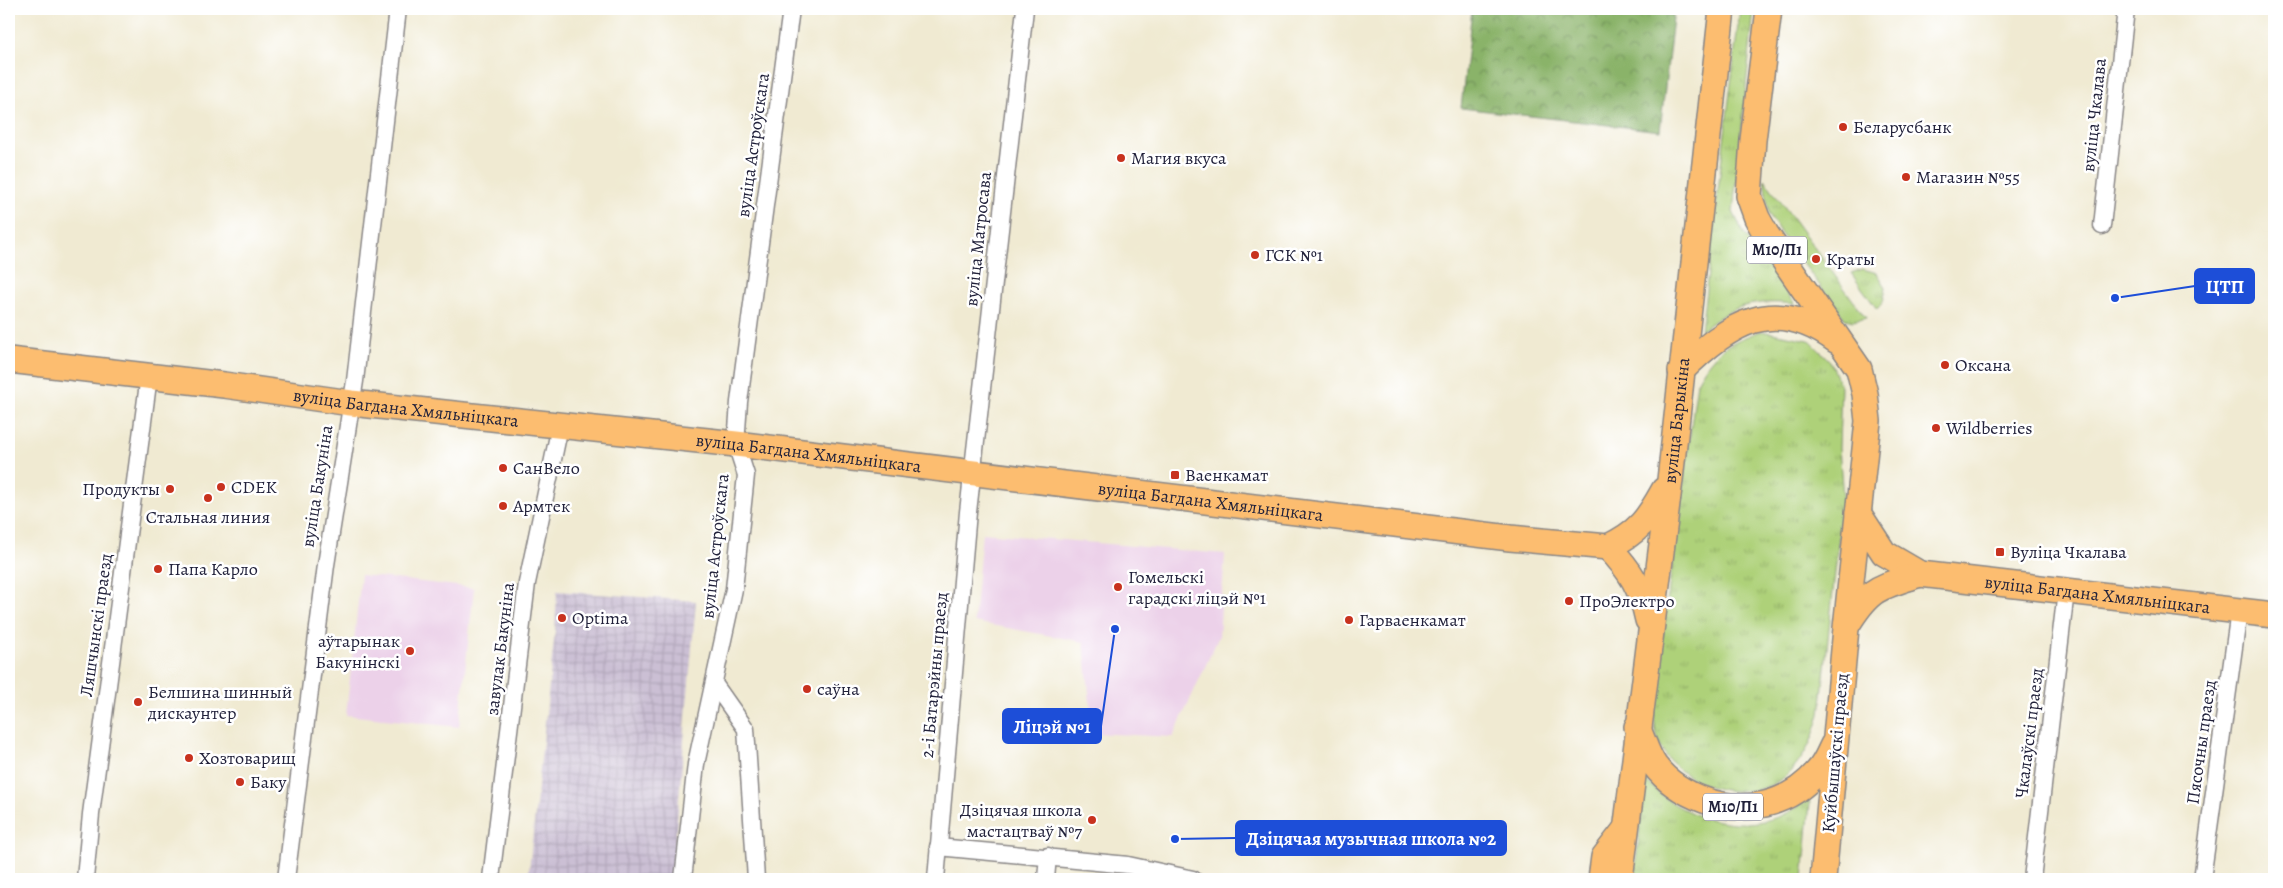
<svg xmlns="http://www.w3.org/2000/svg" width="2283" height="888" font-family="Alegreya,serif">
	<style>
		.built { fill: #ecd1e9 }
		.industrial { fill: url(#industrial-grid) }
		.grass { fill: url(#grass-tufts); stroke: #687a5a }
		.forest { fill: url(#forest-crowns); stroke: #566a52 }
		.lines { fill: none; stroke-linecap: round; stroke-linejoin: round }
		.minor-casing { stroke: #898686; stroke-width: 19 }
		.primary-casing { stroke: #898686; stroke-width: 28 }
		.minor { stroke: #fff; stroke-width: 16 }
		.primary { stroke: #fcbd6f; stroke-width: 25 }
		.poi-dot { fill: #c8321e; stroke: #fff; stroke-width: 2 }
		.labels { text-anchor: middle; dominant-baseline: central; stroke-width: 5; stroke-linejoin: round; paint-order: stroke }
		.shield { fill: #fff; stroke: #646476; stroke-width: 1 }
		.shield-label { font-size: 16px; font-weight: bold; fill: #22223b }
		.street-label { font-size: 18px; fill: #22223b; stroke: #fff }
		.poi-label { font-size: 18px; fill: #22223b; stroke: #fff; text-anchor: start }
		.leader { fill: none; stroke: #1d4ed8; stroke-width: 2 }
		.callout-dot { fill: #1d4ed8; stroke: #fff; stroke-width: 2 }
		.callout { fill: #1d4ed8; stroke: #1d4ed8; stroke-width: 2 }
		.callout-label { font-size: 19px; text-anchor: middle; font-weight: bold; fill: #fff }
	</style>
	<defs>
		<pattern id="industrial-grid" width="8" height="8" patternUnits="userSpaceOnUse" patternTransform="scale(1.25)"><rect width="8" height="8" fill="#cbbfd4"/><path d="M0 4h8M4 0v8" fill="none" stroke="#aea4b7"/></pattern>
		<pattern id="grass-tufts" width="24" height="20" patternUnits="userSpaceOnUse" patternTransform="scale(1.25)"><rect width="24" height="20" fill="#aed179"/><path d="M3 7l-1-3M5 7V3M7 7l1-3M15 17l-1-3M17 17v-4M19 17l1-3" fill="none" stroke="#95b36a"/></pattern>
		<pattern id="forest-crowns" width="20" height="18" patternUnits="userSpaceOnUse" patternTransform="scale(1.25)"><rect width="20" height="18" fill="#8ab369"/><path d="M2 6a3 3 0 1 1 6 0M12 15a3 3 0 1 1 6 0" fill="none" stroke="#709158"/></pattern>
	</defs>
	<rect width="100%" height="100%" fill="#fff"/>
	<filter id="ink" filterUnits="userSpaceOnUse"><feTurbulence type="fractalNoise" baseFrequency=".02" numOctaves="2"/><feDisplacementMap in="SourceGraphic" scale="10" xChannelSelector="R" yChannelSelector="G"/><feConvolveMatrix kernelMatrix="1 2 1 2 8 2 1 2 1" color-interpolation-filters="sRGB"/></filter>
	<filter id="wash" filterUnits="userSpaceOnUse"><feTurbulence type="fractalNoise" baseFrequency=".0096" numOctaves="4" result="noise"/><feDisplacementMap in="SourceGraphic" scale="20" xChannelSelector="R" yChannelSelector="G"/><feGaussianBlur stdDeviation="1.12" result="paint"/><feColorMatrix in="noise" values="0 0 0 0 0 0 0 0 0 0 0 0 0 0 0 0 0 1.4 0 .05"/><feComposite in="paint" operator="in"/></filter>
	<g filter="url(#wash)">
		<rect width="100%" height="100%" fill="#f0ead2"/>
		<g class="built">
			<polygon points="982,533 1225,554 1219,636 1173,737 1093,733 1084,642 974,622"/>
			<polygon points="361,575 474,588 459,727 346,715"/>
		</g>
		<polygon class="industrial" points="557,591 696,601 672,879 528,879 555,631"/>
		<g class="grass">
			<path d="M1740 9H1754L1733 212 1742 230 1795 304C1755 300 1732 304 1701 331Z"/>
			<polygon points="1764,179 1866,318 1853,321 1845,319 1781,234 1769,214"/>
			<polygon points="1863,269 1877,273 1886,287 1883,302 1877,309 1851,273"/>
			<path d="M1761 331 1809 340 1830 361 1841 386 1839 448 1843 497 1820 714C1814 736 1805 759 1788 774 1753 806 1690 790 1665 754 1655 740 1655 723 1653 706L1697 382C1715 349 1726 344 1761 331Z"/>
			<path d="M1647 781C1679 818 1739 835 1785 814 1793 811 1800 804 1807 800L1810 802 1803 879H1634L1645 784Z"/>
		</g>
		<polygon class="forest" points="1472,9 1674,9 1660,131 1461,108"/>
	</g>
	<g filter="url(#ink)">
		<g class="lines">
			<defs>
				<g id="minor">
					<polyline points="2102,226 2126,9"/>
					<polyline points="715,685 746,729 756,879"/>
					<polyline points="938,847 1128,865 1193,879"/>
					<polyline points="85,879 91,814 149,376"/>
					<polyline points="286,879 326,565 355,381 398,9"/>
					<polyline points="491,879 527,583 560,426"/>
					<polyline points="683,879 696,764 734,589 746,475 736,444 739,402 791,9"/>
					<polyline points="936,879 968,512 1025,9"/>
					<polyline points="1046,879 1048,856"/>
					<polyline points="2032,879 2066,591"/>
					<polyline points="2202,879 2239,611"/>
				</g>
				<g id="primary">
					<polyline points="1769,9 1753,140 1749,196 1757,218 1766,234 1859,369 1865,394 1868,421 1846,628 1823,879"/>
					<path id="s1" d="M9 360 224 385 351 403 736 444 1510 538 1608 547"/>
					<path d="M1681 371C1729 323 1774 294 1837 341"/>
					<path id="s2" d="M1858 513 1884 553 1920 574 2274 615"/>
					<path d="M1608 547C1631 571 1641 587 1648 620"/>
					<path d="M1608 547C1639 532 1648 519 1664 490"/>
					<path d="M1847 625C1871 586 1879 588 1920 574"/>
					<path d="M1637 727C1643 739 1647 755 1655 766 1667 782 1685 793 1704 800 1745 815 1789 805 1818 771 1825 764 1829 753 1833 745"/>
					<polyline points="1601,879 1604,857 1625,830"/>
					<path id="s3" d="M1620 879 1670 480 1722 9"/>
				</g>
			</defs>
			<use href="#minor" class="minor-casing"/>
			<use href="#primary" class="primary-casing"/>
			<use href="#minor" class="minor"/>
			<use href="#primary" class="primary"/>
		</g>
	</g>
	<g class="poi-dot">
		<circle cx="1843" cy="127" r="5"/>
		<circle cx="1121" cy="158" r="5"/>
		<circle cx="1906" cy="177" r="5"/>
		<circle cx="1255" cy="255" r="5"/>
		<circle cx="1816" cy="259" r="5"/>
		<circle cx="1945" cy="365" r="5"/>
		<circle cx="1936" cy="428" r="5"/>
		<circle cx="503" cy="468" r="5"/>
		<rect x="1170" y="470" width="10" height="10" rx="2.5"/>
		<circle cx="221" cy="487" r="5"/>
		<circle cx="170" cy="489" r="5"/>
		<circle cx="208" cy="498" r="5"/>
		<circle cx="503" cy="506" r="5"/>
		<rect x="1995" y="547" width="10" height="10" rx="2.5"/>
		<circle cx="158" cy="569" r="5"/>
		<circle cx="1118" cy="587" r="5"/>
		<circle cx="1569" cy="601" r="5"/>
		<circle cx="562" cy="618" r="5"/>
		<circle cx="1349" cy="620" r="5"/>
		<circle cx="410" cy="651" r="5"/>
		<circle cx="807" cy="689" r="5"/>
		<circle cx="138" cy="702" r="5"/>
		<circle cx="189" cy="758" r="5"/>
		<circle cx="240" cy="782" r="5"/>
		<circle cx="1092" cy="820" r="5"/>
	</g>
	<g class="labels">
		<g class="shield">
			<rect x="1747" y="236.5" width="60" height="27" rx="4"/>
			<rect x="1703" y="793.5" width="60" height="27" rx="4"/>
		</g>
		<g class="shield-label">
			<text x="1777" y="250">М10/П1</text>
			<text x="1733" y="807">М10/П1</text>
		</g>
		<g class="street-label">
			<text transform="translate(2094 115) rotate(-84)">вуліца Чкалава</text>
			<text transform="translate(753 145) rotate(-82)">вуліца Астроўскага</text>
			<text transform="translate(978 239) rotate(-84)">вуліца Матросава</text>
			<text stroke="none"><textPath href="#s1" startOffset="400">вуліца Багдана Хмяльніцкага</textPath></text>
			<text stroke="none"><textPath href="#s3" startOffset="462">вуліца Барыкіна</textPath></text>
			<text stroke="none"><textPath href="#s1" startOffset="805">вуліца Багдана Хмяльніцкага</textPath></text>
			<text transform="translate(317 486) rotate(-81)">вуліца Бакуніна</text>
			<text stroke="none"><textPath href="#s1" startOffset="1210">вуліца Багдана Хмяльніцкага</textPath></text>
			<text transform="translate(715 546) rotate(-84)">вуліца Астроўскага</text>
			<text stroke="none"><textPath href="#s2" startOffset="268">вуліца Багдана Хмяльніцкага</textPath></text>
			<text transform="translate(96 625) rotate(-82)">Ляшчынскі праезд</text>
			<text transform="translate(500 649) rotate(-83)">завулак Бакуніна</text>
			<text transform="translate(934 675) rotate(-85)">2-і Батарэйны праезд</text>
			<text transform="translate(2029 733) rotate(-83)">Чкалаўскі праезд</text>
			<text transform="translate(2201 742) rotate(-82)">Пясочны праезд</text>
			<text transform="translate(1835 753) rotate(-85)">Куйбышаўскі праезд</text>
		</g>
		<g class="poi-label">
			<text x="1853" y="127">Беларусбанк</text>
			<text x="1131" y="158">Магия вкуса</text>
			<text x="1916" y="177">Магазин №55</text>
			<text x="1265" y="255">ГСК №1</text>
			<text x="1826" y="259">Краты</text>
			<text x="1955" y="365">Оксана</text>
			<text x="1946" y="428">Wildberries</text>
			<text x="513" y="468">СанВело</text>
			<text x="1185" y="475">Ваенкамат</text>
			<text x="231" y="487">CDEK</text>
			<text x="160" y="489" text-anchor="end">Продукты</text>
			<text x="513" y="506">Армтек</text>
			<text x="208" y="517" text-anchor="middle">Стальная линия</text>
			<text x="2010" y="552">Вуліца Чкалава</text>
			<text x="168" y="569">Папа Карло</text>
			<text x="1128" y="577">Гомельскі<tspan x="1128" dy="21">гарадскі ліцэй №1</tspan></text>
			<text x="1579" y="601">ПроЭлектро</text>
			<text x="572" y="618">Optima</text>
			<text x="1359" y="620">Гарваенкамат</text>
			<text x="400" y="641" text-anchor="end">аўтарынак<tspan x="400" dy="21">Бакунінскі</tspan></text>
			<text x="817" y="689">саўна</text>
			<text x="148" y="692">Белшина шинный<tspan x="148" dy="21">дискаунтер</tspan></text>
			<text x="199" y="758">Хозтоварищ</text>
			<text x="250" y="782">Баку</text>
			<text x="1082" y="810" text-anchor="end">Дзіцячая школа<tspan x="1082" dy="21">мастацтваў №7</tspan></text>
		</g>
	</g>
	<path class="leader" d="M2115 298L2195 286M1115 629L1101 726M1175 839L1236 838"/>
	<g class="callout-dot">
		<circle cx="2115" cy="298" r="5"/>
		<circle cx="1115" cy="629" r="5"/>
		<circle cx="1175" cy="839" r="5"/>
	</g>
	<g class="callout">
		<rect x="2195" y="269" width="59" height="34" rx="5"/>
		<rect x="1003" y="709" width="98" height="34" rx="5"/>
		<rect x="1236" y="821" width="270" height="34" rx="5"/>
	</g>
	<g class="callout-label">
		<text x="2225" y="293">ЦТП</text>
		<text x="1052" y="733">Ліцэй №1</text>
		<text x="1371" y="845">Дзіцячая музычная школа №2</text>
	</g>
	<rect width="2283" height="888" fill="none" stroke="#fff" stroke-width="30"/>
</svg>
